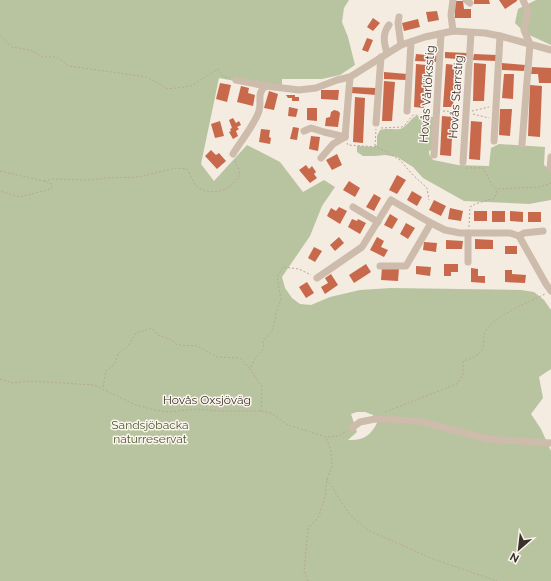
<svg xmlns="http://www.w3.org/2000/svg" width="551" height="581" font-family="Raleway,sans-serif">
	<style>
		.green { fill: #b8c4a0; fill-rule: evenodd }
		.building { fill: #c8694b }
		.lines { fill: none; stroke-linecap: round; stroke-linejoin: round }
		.path { stroke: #b9a596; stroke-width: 1; stroke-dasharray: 2 2; stroke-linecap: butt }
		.minor { stroke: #cdbbac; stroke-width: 7 }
		.labels { text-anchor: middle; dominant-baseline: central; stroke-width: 3; stroke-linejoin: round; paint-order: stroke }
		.street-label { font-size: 12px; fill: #3b302b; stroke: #fbf5ee }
		.park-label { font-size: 12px; fill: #4a5a2e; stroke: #fbf5ee }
	</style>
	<rect width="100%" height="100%" fill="#f4ebe1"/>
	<g class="green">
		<path d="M0 0H349L344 8 342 22 348 37 355 65 340 75 322 79H282V90L219 78 201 164 214 181 247 145 280 162 303 192 324 180 335 187 322 206 310 236 282 277 285 288 292 298 300 304 311 305 330 297 360 290 391 288 521 290 534 292 544 300 551 310V369L539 377 543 398 531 414 541 429 551 451V581H0ZM357 412H365L373 415 377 423C370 436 363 441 348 440L357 432 351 414Z"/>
		<polygon points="536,0 551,0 551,45 525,33 515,23 518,9"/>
		<path d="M416 116 435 117 433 149 429 151V154L433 160 458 165 489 166 491 148 499 144 545 147 544 165 551 170V200L529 204 464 201 423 178 413 167 397 157 385 155 375 156H363L357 152V146L374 147 377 145V136L380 130C387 128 393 130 400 129 407 127 410 119 416 116Z"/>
	</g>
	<g class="building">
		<polygon points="474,0 489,0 490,4 474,4"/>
		<polygon points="499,0 517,0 517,1 505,9"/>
		<polygon points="455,1 463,1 464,9 471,9 471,18 455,18"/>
		<polygon points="437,11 439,20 428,22 426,12"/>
		<polygon points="373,18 380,23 373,31 367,27"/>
		<polygon points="418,19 420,27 404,31 402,23"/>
		<polygon points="367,38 373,40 368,52 362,50"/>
		<polygon points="445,52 467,53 467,60 445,58"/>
		<polygon points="416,54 438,56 437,62 415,61"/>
		<polygon points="474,54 497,55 496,61 473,60"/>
		<polygon points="474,63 486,64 484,101 473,101"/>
		<polygon points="502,63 525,65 524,71 502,70"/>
		<polygon points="416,64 426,65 424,108 414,107"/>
		<polygon points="446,64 456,65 453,107 443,107"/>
		<polygon points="532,67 551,68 551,83 539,83 538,74 531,74"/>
		<polygon points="384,72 407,74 406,80 384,79"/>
		<polygon points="504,74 514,74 513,99 502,98"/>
		<polygon points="384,81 395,82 392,121 382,121"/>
		<polygon points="220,83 231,85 227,102 216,99"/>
		<polygon points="530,85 542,86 540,137 528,136"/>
		<polygon points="241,86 249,88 248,93 255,95 253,106 237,102"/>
		<polygon points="351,87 376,88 376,95 351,93"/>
		<polygon points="321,90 339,90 338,100 321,99"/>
		<polygon points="269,91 278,94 274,110 264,108"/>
		<polygon points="286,95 295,95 295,97 299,97 299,101 292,101 292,98 288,98"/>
		<polygon points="355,97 365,98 363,143 353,142"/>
		<polygon points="289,107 298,109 296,117 288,116"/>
		<polygon points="307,108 317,108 317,121 307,120"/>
		<polygon points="500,109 512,109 510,136 499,135"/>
		<polygon points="334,110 338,111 340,113 338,127 325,126 326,118 330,117 331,112"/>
		<polygon points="442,116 453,117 451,156 440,155"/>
		<polygon points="233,118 236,123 239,121 241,125 237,127 239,129 236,131 238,136 233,139 229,132 231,131 230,129 232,128 229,120"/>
		<polygon points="220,121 224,136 215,138 211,124"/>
		<polygon points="471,121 482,122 480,160 469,159"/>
		<polygon points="293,127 299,128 297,140 290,139"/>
		<polygon points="261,129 270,130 269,137 271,138 270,144 259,142"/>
		<polygon points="311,136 320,137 318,151 309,149"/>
		<polygon points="211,150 216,155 219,153 226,161 217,169 205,156"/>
		<polygon points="337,154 342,165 332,170 326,160"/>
		<polygon points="306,165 309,169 312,166 316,172 314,174 317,178 310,183 299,170"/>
		<polygon points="397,175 406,180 397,194 389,190"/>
		<polygon points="349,181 360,188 355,197 343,190"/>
		<polygon points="412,191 422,197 417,206 407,200"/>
		<polygon points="374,194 381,198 374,211 366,207"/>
		<polygon points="434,200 446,206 441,216 429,210"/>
		<polygon points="339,207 347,211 340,224 327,216 331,208 336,211"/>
		<polygon points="450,208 463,211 461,221 448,219"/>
		<rect x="474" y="211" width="13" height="10"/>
		<rect x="492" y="211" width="13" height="11"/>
		<polygon points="510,211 523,212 523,222 510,221"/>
		<rect x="528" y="212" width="13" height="10"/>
		<polygon points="390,214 398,219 392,229 384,225"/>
		<polygon points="352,219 357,221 358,219 366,223 360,234 348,227"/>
		<polygon points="406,223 415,228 408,239 400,234"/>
		<polygon points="339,237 344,243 335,251 330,245"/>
		<polygon points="377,237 384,241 381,247 388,250 384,257 370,250"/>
		<polygon points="475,239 493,240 493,249 475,249"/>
		<polygon points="446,240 463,241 462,249 446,249"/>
		<polygon points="424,242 437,243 436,252 423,250"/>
		<rect x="505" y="246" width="12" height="8"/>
		<polygon points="314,247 322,251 315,262 308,258"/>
		<polygon points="366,264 371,272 354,283 349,275"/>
		<polygon points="444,264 458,264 458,272 451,272 451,276 444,276"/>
		<polygon points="416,266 431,267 430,276 416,274"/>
		<polygon points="382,267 399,268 398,281 381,280"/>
		<polygon points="471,268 478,269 478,276 485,276 485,283 471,282"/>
		<polygon points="505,270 512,270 512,274 526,275 525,283 505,282"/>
		<polygon points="331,274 338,285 325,294 321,287 328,283 325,278"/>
		<polygon points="307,282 314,293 306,298 299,287"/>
	</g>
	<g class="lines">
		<g class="path">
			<polyline points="0,35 12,47 30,50 43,57 57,57 69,66 147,77 168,89 191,86 218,69 223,76 230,78"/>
			<polyline points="443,111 460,112"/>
			<polyline points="472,111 489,107"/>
			<polyline points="473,114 489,118"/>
			<polyline points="381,128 402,127 405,125 413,115 429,116"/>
			<polyline points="347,143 348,145 377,147 385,151 400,160 412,174 427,188 429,200"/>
			<polyline points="375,146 376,129"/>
			<polyline points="466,168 483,168 492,185 497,189 540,187 551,183"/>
			<polyline points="0,171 44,181 52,184 51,189 20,197 0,191"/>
			<path d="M44 181 53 179 90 180 106 178 138 177 176 168 187 169C192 176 193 186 201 189 214 195 227 191 235 181 235 180 239 176 239 176 241 170 236 165 235 161"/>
			<polyline points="469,227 470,207 475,204 495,198 497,190"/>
			<polyline points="0,379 13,383 30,381 94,385 136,405 155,410 168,412 196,409 221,411 261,411 271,413 288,425 326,437 339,436 347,431"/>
			<polyline points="103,387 106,371 115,364 118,354 128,346 136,333 152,328 158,335 170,339 177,345 197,346 217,357 240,358 250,369"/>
			<polyline points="261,411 262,387 250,369 255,358 264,348 263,342 273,329 276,313 281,299 277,277 283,267 299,269 311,275"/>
			<path d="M385 412 457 384 463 374V361C470 359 479 356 483 348 484 343 483 337 485 332 493 316 529 302 545 294"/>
			<polyline points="327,479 342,503 350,515 368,530 433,559 497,581"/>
			<polyline points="308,581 304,571 308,529 319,516 325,496 327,479 332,466 331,451 326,437"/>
		</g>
		<g class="minor">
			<polyline points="453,0 451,15 453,31"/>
			<polyline points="466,0 470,3"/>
			<polyline points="399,17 398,23 401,45"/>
			<path d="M387 53C384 43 382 34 389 25"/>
			<polyline points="236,80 266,86"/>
			<polyline points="407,111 411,42"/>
			<polyline points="376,123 381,57"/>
			<polyline points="304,131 311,128 324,132 345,137"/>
			<polyline points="345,137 350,77"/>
			<polyline points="494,141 500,36"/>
			<polyline points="522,144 530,44 524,30 528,11 523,0"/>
			<path d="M233 154C240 142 255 124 259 111 262 101 256 93 266 86L299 90 316 88 337 80 350 77 401 45 425 37 453 31 485 33 500 36 551 50"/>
			<polyline points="434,155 441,34"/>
			<polyline points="321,158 333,144 345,137"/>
			<polyline points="463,162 471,33"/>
			<polyline points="550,169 551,157"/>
			<polyline points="353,207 378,222"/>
			<polyline points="519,236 524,233 543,231"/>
			<polyline points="468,262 468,233"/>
			<polyline points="380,266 406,266 431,223"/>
			<polyline points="317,278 362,247 391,200 431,223 445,230 460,233 510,233 519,236 546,284 551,291"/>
			<polyline points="352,428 360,422 375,419 419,421 488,439 551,443"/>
		</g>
	</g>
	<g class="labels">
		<g class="street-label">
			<text transform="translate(427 94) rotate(-86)">Hovås Vårlöksstig</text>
			<text transform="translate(456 97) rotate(-86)">Hovås Starrstig</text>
			<text x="207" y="400">Hovås Oxsjöväg</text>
		</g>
		<g class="park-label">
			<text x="150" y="425">Sandsjöbacka<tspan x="150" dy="14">naturreservat</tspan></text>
		</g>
	</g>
	<g transform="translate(519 549) rotate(208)" stroke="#fbf5ee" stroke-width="3" paint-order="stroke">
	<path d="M0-3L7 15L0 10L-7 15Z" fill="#3b302b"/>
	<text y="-6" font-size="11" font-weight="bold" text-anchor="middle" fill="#3b302b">N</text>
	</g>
</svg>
